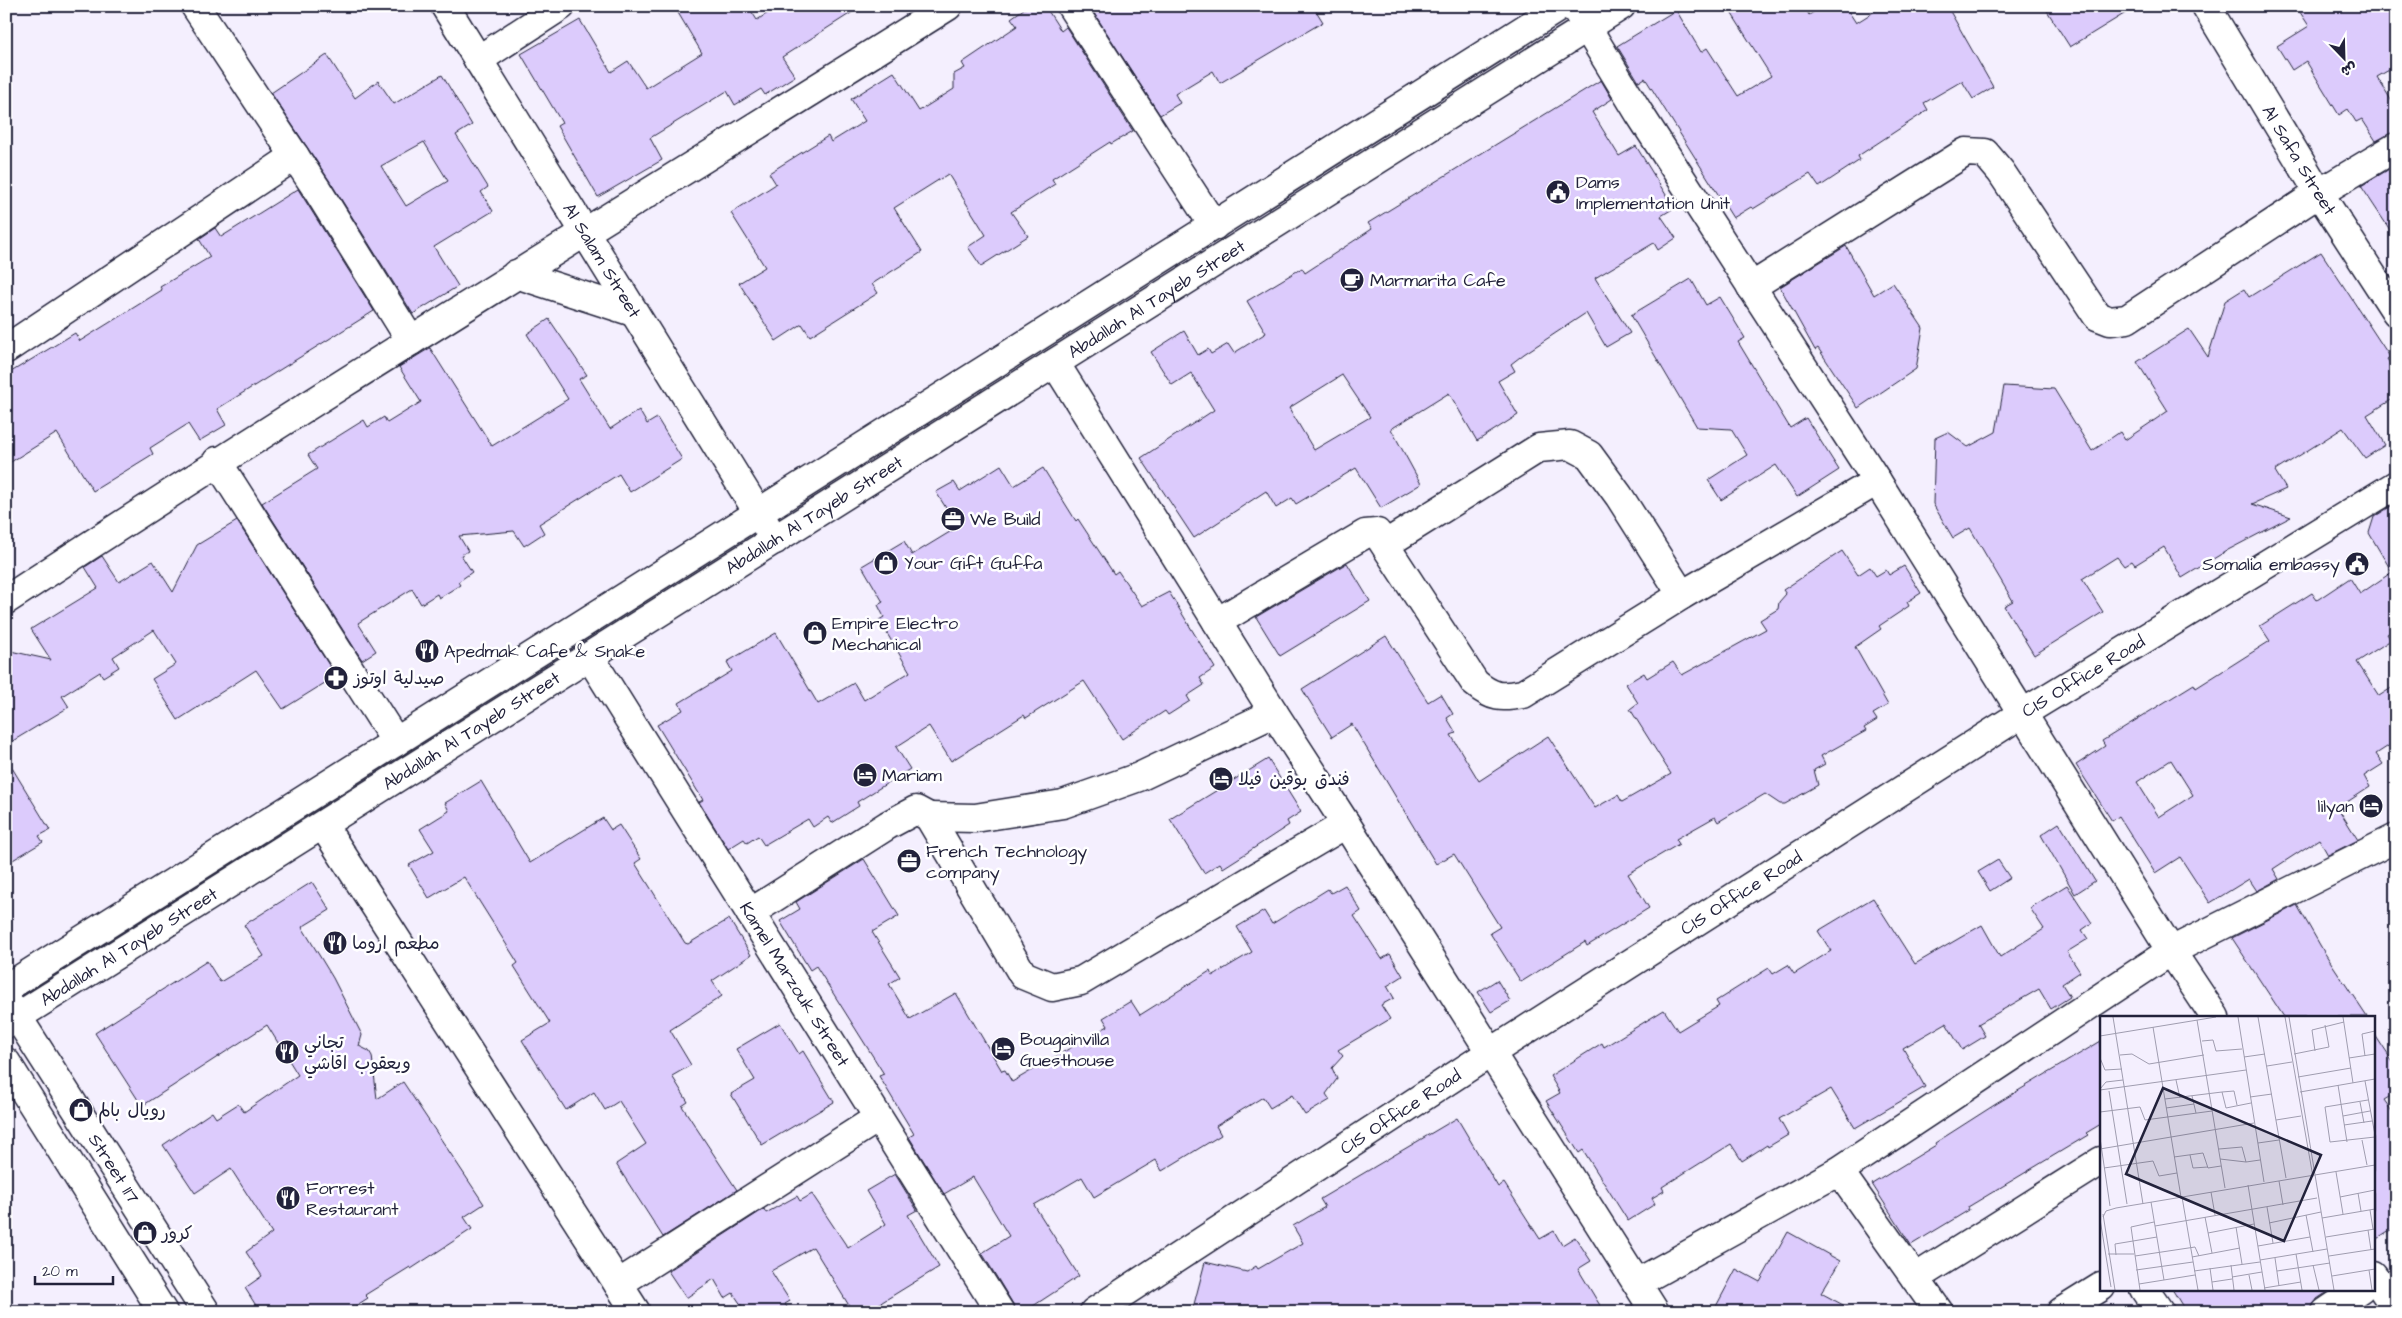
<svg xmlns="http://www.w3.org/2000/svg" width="2402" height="1318" font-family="'Architects Daughter','Playpen Sans Arabic',sans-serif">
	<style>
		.building { fill: #dccbfc; stroke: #22223b; fill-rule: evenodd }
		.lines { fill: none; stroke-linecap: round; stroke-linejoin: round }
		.minor-casing { stroke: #22223b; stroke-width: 31 }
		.tertiary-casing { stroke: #22223b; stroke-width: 31 }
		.secondary-casing { stroke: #22223b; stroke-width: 31 }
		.minor { stroke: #fff; stroke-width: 28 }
		.tertiary { stroke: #fff; stroke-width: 28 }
		.secondary { stroke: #fff; stroke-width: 28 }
		.labels { text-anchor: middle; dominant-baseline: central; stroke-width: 5; stroke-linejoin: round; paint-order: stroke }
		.street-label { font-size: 18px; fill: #22223b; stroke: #fff }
		.poi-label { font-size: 18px; fill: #22223b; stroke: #fff; text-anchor: start }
		.inset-road { fill: none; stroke: #a09db0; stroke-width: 1 }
		.view { fill: #22223b; fill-opacity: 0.15; stroke: #22223b; stroke-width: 2.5 }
		.inset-edge { fill: none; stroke: #22223b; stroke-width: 2.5 }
	</style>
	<rect width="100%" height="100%" fill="#f4effe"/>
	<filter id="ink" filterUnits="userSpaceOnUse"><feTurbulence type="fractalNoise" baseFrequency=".02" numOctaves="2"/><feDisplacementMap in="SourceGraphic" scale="10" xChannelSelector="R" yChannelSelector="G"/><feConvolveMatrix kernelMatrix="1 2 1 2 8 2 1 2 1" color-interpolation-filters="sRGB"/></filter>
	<g filter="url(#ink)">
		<g class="building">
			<polygon points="674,6 748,6 757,20 779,6 862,6 782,57 795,76 765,95 761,89 735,105 727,91 650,138 662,160 598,197 557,126 562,123 521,54 580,20 611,72 628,61 646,88 702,53"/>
			<polygon points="1028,6 1045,6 1061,31 1066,27 1133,131 1111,144 1110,142 1052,179 1055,184 1011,212 1028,236 981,266 968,247 986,235 948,174 894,208 922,252 872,284 878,293 810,336 802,324 776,341 739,283 765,267 731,213 776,184 769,173 828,136 831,142 865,121 851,99 894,72 919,111 954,89 954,74 965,68 962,63 1017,26 1011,18"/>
			<polygon points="1098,6 1313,6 1323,22 1220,83 1213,71 1175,94 1180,103 1160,115 1092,10"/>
			<polygon points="1727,6 1804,6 1809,15 1823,6 1845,6 1856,23 1883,6 1947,6 1993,87 1973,99 1962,81 1924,103 1928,110 1858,156 1860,160 1819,187 1810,174 1753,209 1751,207 1733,218 1645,78 1639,82 1617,46 1676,10 1701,52 1707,48 1738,96 1771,76"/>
			<polygon points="2044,6 2137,6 2070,47"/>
			<polygon points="2296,6 2396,6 2396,66 2377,77 2396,108 2396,131 2376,141 2362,119 2356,122 2348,109 2339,115 2306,61 2292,70 2277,46 2309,26"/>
			<path d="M327 55 355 98 378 81 394 104 442 75 472 125 456 135 488 187 481 192 493 211 434 247 458 286 413 314 329 180 271 93ZM424 142 448 181 406 206 381 166Z"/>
			<path d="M1601 80 1612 99 1592 112 1619 156 1636 146 1674 208 1661 216 1676 238 1658 250 1654 243 1595 278 1630 333 1606 347 1586 313 1524 354 1511 364 1515 371 1498 381 1518 415 1477 441 1449 393 1391 429 1421 484 1381 508 1356 468 1296 504 1292 498 1276 508 1266 491 1194 538 1141 458 1214 410 1191 373 1172 385 1151 352 1184 331 1198 355 1208 349 1211 354 1228 344 1234 353 1266 333 1247 301 1302 268 1305 273 1372 229 1368 223ZM1342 375 1370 417 1314 450 1289 408Z"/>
			<polygon points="2396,165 2396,239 2361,186"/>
			<polygon points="298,189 374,311 217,409 226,425 199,441 188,424 150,448 153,454 93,491 57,433 6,465 6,375 75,333 80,341 162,290 160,287 210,257 199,239 215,228 221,237"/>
			<polygon points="1846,246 1874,295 1893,283 1923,328 1916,369 1858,408 1818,348 1815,350 1780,287"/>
			<polygon points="2321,252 2390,357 2387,359 2396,372 2396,397 2367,415 2385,445 2365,458 2343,428 2275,471 2286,489 2252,504 2291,517 2228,550 2182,578 2164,547 2135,565 2132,561 2124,566 2117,557 2082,579 2103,612 2034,655 2004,606 2013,601 1970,528 1953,538 1933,504 1935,438 1948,432 1968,447 1996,432 2004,386 2054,389 2092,451 2120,432 2125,440 2168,411 2137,362 2189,329 2208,357 2225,301 2244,289 2249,297"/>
			<polygon points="1691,279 1706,305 1720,297 1745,338 1738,342 1790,428 1806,418 1839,470 1797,497 1776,465 1721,500 1708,480 1747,455 1731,429 1697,427 1631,315"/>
			<polygon points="549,319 587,375 579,379 610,429 639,410 647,424 657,418 682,459 630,492 619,474 539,524 544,533 524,546 514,531 459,536 468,551 461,555 472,572 458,582 460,585 439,598 437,594 421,604 412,589 358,623 376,651 362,660 262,503 317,469 308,455 364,420 368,427 384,417 387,423 421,402 399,367 430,348 492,446 568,399 527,334"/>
			<polygon points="1001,465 1014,486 1043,468 1076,521 1078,519 1114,574 1118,571 1142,606 1169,592 1215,668 1200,678 1204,685 1187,696 1190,701 1168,715 1165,711 1122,739 1084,681 1026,718 1024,715 951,761 929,726 896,747 910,769 857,802 859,806 832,823 828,817 813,827 808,819 764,845 758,836 747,843 744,839 728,849 699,802 703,800 657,725 683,710 679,703 732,671 727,662 776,633 818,704 854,683 864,700 910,672 879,620 884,617 878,605 883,602 862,566 904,541 912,555 958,527 936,492 954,482 960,491"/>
			<path d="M2396 503V629L2387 634 2391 640 2357 662 2379 696 2396 685V741L2376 754 2383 764 2364 776 2370 787 2338 808 2358 840 2328 855 2319 839 2273 869 2279 879 2257 891 2249 879 2210 903 2180 857 2155 873 2119 816 2112 821 2076 765 2105 746 2102 741 2194 684 2196 688 2270 641 2260 626 2312 593 2317 600 2350 578 2360 594 2392 572 2369 533 2374 517ZM2171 760 2193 795 2159 817 2137 782Z"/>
			<polygon points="237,521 336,676 283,709 256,670 178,720 152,679 176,664 154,630 113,657 119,667 103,677 100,672 62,696 69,707 6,745 6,650 51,660 31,629 98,588 85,567 102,556 119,582 153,561 173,592 197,545"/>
			<polygon points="1842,551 1858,575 1870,567 1876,576 1886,570 1889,575 1904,566 1921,593 1907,602 1909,606 1879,626 1881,629 1855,647 1888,705 1873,714 1877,720 1864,728 1866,731 1821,756 1825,764 1814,770 1818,785 1785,804 1780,804 1765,794 1718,822 1715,817 1676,839 1679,844 1628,874 1649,908 1587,946 1585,942 1521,982 1490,933 1500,927 1454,854 1436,864 1352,724 1332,737 1302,689 1386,636 1428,702 1441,694 1453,714 1447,718 1456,733 1451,735 1479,781 1548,736 1595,808 1618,795 1622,802 1671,774 1630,709 1638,703 1626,684 1644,673 1647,678 1673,662 1682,675 1766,629 1760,620 1778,609 1779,602 1786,594 1783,590"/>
			<polygon points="1347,563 1370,601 1280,656 1256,617"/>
			<polygon points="6,758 50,830 39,836 43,842 6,864"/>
			<polygon points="1268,759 1301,812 1287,821 1289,825 1245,854 1223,868 1220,863 1204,873 1170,819"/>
			<polygon points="481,781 530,863 603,818 611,830 619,825 641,859 635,863 685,943 688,944 729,919 751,955 712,981 722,996 670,1030 691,1065 672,1076 688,1102 682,1106 737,1190 663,1237 616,1164 646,1144 619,1101 605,1110 594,1092 566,1110 522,1040 550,1023 514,966 518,963 464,877 429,898 409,865 434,851 420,829 449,811 445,803"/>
			<polygon points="2059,823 2095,881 2075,894 2041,835"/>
			<polygon points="864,859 899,916 872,932 900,977 889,984 910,1019 956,993 1002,1071 1005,1070 1012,1082 1108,1026 1103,1018 1131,1001 1140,1015 1210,971 1212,976 1252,952 1237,927 1264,911 1272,924 1328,889 1331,893 1345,885 1361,911 1354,916 1382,959 1390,954 1403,976 1387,986 1394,998 1381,1005 1390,1019 1338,1050 1343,1056 1332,1068 1337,1079 1326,1094 1330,1100 1305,1115 1292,1095 1270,1108 1263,1097 1216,1126 1221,1135 1162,1171 1156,1160 1094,1197 1082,1177 1034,1205 1079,1276 1024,1312 1016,1312 1013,1304 982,1253 1009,1236 973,1177 944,1194 909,1137 914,1134 879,1076 884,1074 816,966 810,970 780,921 800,909 796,902"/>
			<polygon points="1998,860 2010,878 1990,891 1978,872"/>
			<polygon points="312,882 330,910 302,927 333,978 362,1035 359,1046 369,1051 372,1056 377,1099 403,1082 484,1204 464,1217 472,1229 411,1269 410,1267 365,1295 368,1298 346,1312 260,1312 245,1288 262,1276 246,1252 272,1233 231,1169 195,1193 163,1145 212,1112 216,1118 238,1104 244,1112 298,1075 267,1025 142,1106 95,1033 207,961 220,982 264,956 244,925"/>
			<polygon points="2067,885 2092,923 2082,930 2088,939 2067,952 2080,972 2062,984 2070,997 2051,1009 2039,989 1978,1024 1985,1036 1962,1050 1946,1023 1903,1048 1925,1087 1855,1128 1831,1089 1779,1119 1788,1135 1768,1147 1767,1145 1742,1161 1731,1144 1662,1187 1664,1191 1652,1198 1655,1204 1628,1221 1583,1150 1579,1153 1546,1101 1560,1093 1550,1076 1602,1043 1604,1047 1664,1010 1678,1031 1719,1006 1716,1001 1769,968 1773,974 1788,965 1794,974 1831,951 1818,931 1873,898 1915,964 1982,925 2000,957 2044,929 2030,908"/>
			<polygon points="2297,905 2324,952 2367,1017 2284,1017 2232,938"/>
			<polygon points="1497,980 1510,1001 1491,1012 1478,992"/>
			<polygon points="780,1023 799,1054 803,1051 834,1102 762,1145 731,1094 755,1080 736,1049"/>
			<polygon points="2373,1032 2396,1067 2396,1093 2384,1100 2396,1117 2396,1227 2373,1242"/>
			<polygon points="2101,1041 2101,1124 2086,1133 2088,1135 1968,1207 1969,1210 1911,1245 1872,1184 1936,1145 1935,1143 1996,1104"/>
			<polygon points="1457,1118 1498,1187 1504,1183 1540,1239 1554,1231 1562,1245 1575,1237 1591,1261 1578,1269 1604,1312 1192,1312 1205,1262 1247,1272 1256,1266 1258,1269 1303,1243 1293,1226 1325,1207 1320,1199"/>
			<polygon points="895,1174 917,1210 908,1215 939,1267 866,1312 853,1312 813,1247 771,1271 790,1301 785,1304 790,1312 746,1312 733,1293 725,1298 714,1279 686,1298 668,1271 764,1209 766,1213 797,1196 800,1201 812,1194 848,1248 886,1224 866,1191"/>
			<polygon points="1788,1232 1840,1261 1821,1293 1856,1312 1713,1312 1736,1269 1760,1282"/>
			<polygon points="2172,1289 2332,1289 2317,1299 2311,1312 2186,1312"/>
		</g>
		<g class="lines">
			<defs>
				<g id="minor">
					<polyline points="195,6 316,188 411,341"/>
					<polyline points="1071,6 1214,226"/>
					<polyline points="1574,6 1639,113 1877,481 2171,951 2215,1017"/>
					<polyline points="478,60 561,6"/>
					<polyline points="516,274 633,312"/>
					<polyline points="1751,287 1966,152 1985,153 2001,172 2097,316 2110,321 2127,319 2319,193 2396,147"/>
					<polyline points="6,349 295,156"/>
					<polyline points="1055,363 1274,713 1346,824 1655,1312"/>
					<polyline points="217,461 396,742"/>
					<polyline points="1386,544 1539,448 1570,445 1589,455 1619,496 1682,595"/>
					<path d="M6 600C317 396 634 203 948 6"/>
					<path d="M1217 622 1365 534 1377 533 1475 683C1493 698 1501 698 1523 694L1682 595 1877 481"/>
					<path id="s1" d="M590 657 1000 1312"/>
					<polyline points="929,817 975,818 1063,804 1139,777 1274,713"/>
					<polyline points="323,825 636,1312"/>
					<polyline points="750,913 888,825 916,810 929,817 1023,975 1052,987 1081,981 1346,824"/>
					<polyline points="1839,1171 1939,1312"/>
					<polyline points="2373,1275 2396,1309"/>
					<polyline points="1915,1278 2101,1161"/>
					<polyline points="1637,1283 1839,1171 2171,951 2396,838"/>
					<polyline points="618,1284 878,1118"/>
					<polyline points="2144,1289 2160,1312"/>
					<path id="s2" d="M1094 1312 1490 1053 2023 713 2396 485"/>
					<polyline points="2061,1312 2101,1287"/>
					<polyline points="2326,1312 2360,1289"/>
				</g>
				<g id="tertiary">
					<path id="s3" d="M445 6 775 540"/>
					<path id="s4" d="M2206 6 2319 193 2396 312"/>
					<path id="s5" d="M6 999 206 1312"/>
					<polyline points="6,1062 163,1312"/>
				</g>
				<g id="secondary">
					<polyline points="6,988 1561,6"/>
					<path id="s6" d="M6 1024 1621 6"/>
				</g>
			</defs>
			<use href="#minor" class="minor-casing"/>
			<use href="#tertiary" class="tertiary-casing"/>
			<use href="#secondary" class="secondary-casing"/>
			<use href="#minor" class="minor"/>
			<use href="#tertiary" class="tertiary"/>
			<use href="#secondary" class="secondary"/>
		</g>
	</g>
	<defs>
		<symbol id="civic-disc" viewBox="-11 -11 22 22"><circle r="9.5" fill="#22223b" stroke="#fff"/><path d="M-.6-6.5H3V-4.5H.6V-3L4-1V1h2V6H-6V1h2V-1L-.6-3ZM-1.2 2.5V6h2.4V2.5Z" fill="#fff"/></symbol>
		<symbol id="cafe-disc" viewBox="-11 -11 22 22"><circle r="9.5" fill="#22223b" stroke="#fff"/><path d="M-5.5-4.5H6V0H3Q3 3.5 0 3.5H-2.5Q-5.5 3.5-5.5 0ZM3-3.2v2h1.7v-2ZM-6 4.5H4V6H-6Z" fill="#fff"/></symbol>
		<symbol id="office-disc" viewBox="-11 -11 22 22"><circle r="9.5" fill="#22223b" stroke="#fff"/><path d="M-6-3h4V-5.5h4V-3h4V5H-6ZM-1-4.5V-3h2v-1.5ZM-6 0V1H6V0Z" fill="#fff"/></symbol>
		<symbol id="shop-disc" viewBox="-11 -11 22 22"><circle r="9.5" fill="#22223b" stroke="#fff"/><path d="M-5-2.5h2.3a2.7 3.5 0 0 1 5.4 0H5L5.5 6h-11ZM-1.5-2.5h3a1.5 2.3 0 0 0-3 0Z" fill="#fff"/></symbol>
		<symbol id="restaurant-disc" viewBox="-11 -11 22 22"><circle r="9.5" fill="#22223b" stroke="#fff"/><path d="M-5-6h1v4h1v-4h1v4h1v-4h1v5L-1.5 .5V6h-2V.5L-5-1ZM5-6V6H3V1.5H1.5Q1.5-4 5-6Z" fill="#fff"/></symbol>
		<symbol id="pharmacy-disc" viewBox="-11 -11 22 22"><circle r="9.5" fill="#22223b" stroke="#fff"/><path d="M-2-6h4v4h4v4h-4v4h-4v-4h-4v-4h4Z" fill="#fff"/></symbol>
		<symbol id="hotel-disc" viewBox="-11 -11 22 22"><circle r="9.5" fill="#22223b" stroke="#fff"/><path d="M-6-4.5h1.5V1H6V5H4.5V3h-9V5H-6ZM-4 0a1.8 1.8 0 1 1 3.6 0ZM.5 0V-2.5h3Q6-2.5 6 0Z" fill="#fff"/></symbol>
	</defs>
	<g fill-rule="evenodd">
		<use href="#civic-disc" x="1544" y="178" width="28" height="28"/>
		<use href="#cafe-disc" x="1338" y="266" width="28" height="28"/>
		<use href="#office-disc" x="939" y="505" width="28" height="28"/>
		<use href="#shop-disc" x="872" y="549" width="28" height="28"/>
		<use href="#civic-disc" x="2343" y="550" width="28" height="28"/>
		<use href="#shop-disc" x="801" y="619" width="28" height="28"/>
		<use href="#restaurant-disc" x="413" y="637" width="28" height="28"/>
		<use href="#pharmacy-disc" x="322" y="664" width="28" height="28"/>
		<use href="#hotel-disc" x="851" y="761" width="28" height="28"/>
		<use href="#hotel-disc" x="1207" y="765" width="28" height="28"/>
		<use href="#hotel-disc" x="2357" y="792" width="28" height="28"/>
		<use href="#office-disc" x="895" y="847" width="28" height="28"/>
		<use href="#restaurant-disc" x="321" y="929" width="28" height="28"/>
		<use href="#hotel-disc" x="989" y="1035" width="28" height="28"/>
		<use href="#restaurant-disc" x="273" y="1038" width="28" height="28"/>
		<use href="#shop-disc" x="67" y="1096" width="28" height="28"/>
		<use href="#restaurant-disc" x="274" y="1184" width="28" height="28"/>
		<use href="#shop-disc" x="131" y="1219" width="28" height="28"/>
	</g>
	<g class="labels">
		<g class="street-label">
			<text stroke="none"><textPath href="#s4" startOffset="180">Al Safa Street</textPath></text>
			<text stroke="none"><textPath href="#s3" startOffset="299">Al Salam Street</textPath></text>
			<text stroke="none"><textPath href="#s6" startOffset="1360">Abdallah Al Tayeb Street</textPath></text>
			<text stroke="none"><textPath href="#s6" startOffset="955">Abdallah Al Tayeb Street</textPath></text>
			<text stroke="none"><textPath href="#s2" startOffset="1176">CIS Office Road</textPath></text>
			<text stroke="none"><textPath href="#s6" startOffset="550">Abdallah Al Tayeb Street</textPath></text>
			<text stroke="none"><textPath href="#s2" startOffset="771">CIS Office Road</textPath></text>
			<text stroke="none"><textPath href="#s6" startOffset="145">Abdallah Al Tayeb Street</textPath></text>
			<text stroke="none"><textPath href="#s1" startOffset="386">Kamel Marzouk Street</textPath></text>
			<text stroke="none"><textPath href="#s2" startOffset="366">CIS Office Road</textPath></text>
			<text stroke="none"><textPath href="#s5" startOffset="201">Street 117</textPath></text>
		</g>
		<g class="poi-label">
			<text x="1576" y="182">Dams<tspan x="1576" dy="21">Implementation Unit</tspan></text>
			<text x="1370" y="280">Marmarita Cafe</text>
			<text x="970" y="519">We Build</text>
			<text x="904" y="563">Your Gift Guffa</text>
			<text x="2340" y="564" text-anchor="end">Somalia embassy</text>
			<text x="832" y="623">Empire Electro<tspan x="832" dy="21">Mechanical</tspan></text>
			<text x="444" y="651">Apedmak Cafe &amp; Snake</text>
			<text x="354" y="678">صيدلية اوتوز</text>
			<text x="882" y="775">Mariam</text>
			<text x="1238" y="779">فندق بوقين فيلا</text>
			<text x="2354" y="806" text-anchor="end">lilyan</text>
			<text x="926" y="851">French Technology<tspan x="926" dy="21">company</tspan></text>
			<text x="352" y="943">مطعم اروما</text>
			<text x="1020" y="1039">Bougainvilla<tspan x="1020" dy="21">Guesthouse</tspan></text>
			<text x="304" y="1042">تجاني<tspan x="304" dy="21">ويعقوب اقاشي</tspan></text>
			<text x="98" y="1110">رويال بالم</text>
			<text x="306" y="1188">Forrest<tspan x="306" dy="21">Restaurant</tspan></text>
			<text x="162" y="1233">كرور</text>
		</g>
	</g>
	<g transform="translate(2100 1016)">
		<rect width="275" height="275" fill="#f4effe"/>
		<path class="inset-road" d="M13 1 43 188M138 1 164 166M158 1 186 162M185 1 213 161M189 1 234 274M243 1 253 67M97 4 125 172M53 11 81 181M0 20 116 1M102 25 113 24 116 35 142 33M215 35 212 14 244 6M194 38 229 31 225 9M20 39 32 38 49 48 104 39M265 40 262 18 275 15M144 41 165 38M0 42 5 54 22 53M249 42 275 38M167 50 192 46M198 61 251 52M76 64 80 82M265 65 275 119M238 69 247 126M0 73 6 66 23 64M0 74 146 54M9 75 27 188M122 76 134 75 137 89M200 76 275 63M92 80 96 97M150 81 172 78M65 83 122 76 126 92 151 87M268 84 225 91 230 126 275 121M260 86 264 107M66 92 94 88M0 96 40 91 45 104 112 95M243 100 270 95M176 104 201 100M244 109 272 105M0 122 10 190M262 124 267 149M158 127 179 124M0 133 154 107M119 133 142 131 146 146 160 144M90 139 93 152 108 151M74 141 103 137 108 152 121 150M120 143 146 146M4 152 53 145 59 160 77 157M236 156 243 198M179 165 183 189M148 169 165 274M111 176 115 199M258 177 261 195M82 181 98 274M240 181 275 174M51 186 64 264M167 191 173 227M270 194 273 213M3 198 15 274M206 199 213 236M3 201 6 195 16 192 275 149M105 201 112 237M222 202 275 193M0 203 11 271M169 207 221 196M55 210 217 182M136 211 142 248M268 214 271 234M108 217 154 208M226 221 275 213M158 230 210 221M8 238H34M196 238 202 274M16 239 15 228 57 221M35 240 95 231 99 240M229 240 275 233M92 241 140 232M175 242 179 270M160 244 227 233M131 249 134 274M213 249 219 274M110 252 113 274M36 254 93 246M269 254 272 274M94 255 160 246M177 255 230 247M149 259 152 274M232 260 275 253M132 261 162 256M112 266 132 263M39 268 95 259M164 272 201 266M40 274 31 211 54 206"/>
		<path class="view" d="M63 72 221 139 184 225 26 158Z"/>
		<rect width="275" height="275" class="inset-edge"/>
	</g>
	<rect width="2402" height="1318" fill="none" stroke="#fff" stroke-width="25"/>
	<rect x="12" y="12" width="2377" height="1293" fill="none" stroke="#22223b" stroke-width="2" filter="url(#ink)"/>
	<g transform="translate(2344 58) rotate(157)" stroke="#ffffff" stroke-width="4" paint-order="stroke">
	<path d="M0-4L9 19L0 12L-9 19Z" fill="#22223b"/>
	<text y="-8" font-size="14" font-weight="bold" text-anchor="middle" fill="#22223b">ش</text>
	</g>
	<path d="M35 1276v8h78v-8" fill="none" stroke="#22223b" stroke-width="2.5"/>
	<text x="42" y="1276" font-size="15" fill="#22223b" stroke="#ffffff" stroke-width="4" paint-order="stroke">20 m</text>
</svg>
